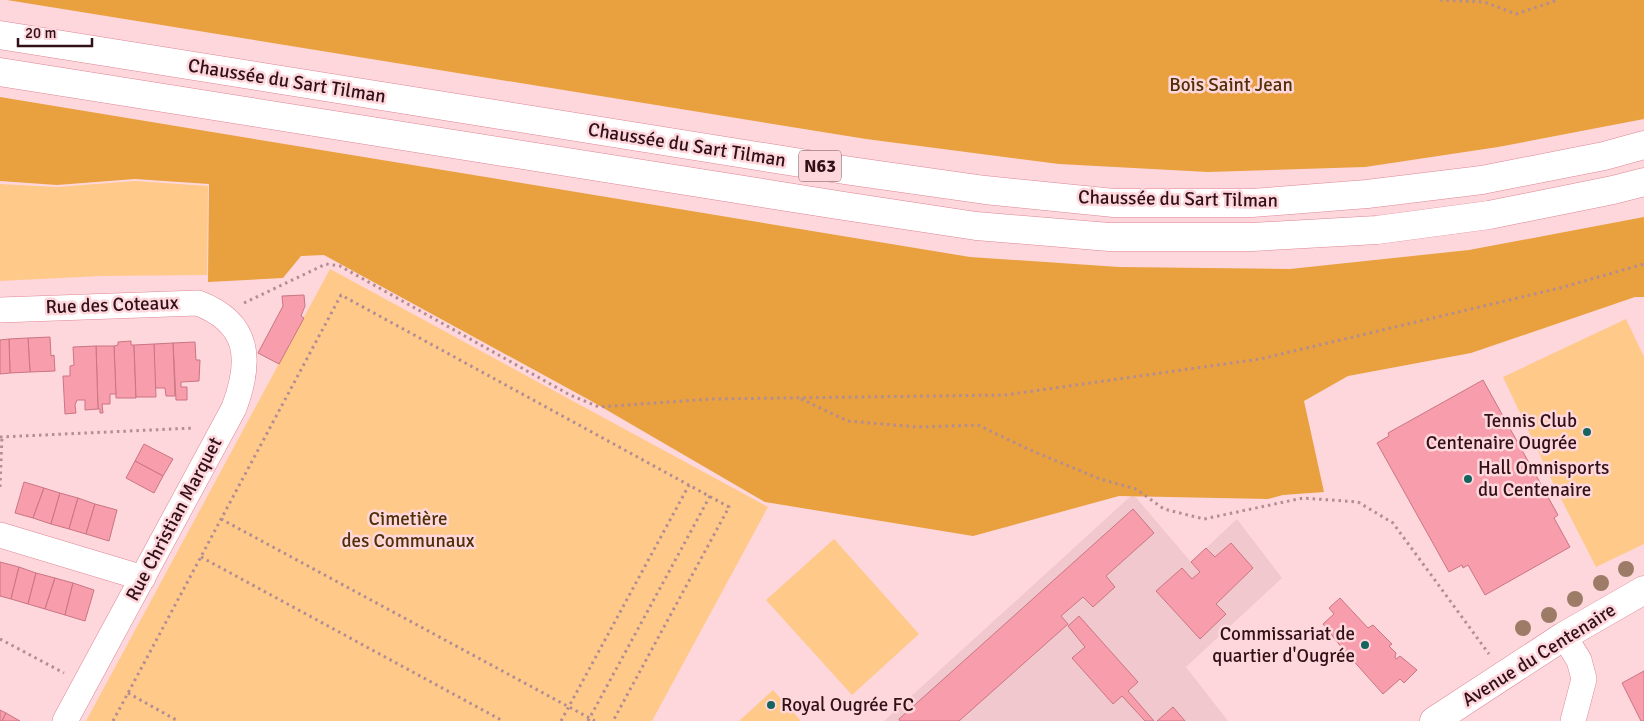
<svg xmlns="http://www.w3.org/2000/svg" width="1644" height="721" font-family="Signika,sans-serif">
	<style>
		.built { fill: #f1c8cd }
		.green { fill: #ffc98a }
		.forest { fill: #e9a03f }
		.building { fill: #f79dab; stroke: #ca7583 }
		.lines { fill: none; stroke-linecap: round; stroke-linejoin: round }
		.minor-casing { stroke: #dd8694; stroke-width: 26 }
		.tertiary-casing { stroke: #dd8694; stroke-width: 29 }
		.trunk-casing { stroke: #dd8694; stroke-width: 29 }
		.path { stroke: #b28d93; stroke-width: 3; stroke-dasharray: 2.5 4; stroke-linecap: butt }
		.minor { stroke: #fff; stroke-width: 25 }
		.tertiary { stroke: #fff; stroke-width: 28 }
		.trunk { stroke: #fff; stroke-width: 28 }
		.tree { fill: #9d7c67 }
		.poi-dot { fill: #166460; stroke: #fed7dc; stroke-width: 2 }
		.labels { text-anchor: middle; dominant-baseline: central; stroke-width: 5; stroke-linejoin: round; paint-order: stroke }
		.shield { fill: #fed7dc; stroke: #6e4c52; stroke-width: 1 }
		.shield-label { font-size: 18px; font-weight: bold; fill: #311017 }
		.street-label { font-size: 19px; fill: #311017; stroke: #fed7dc }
		.park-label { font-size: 19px; fill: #4e3107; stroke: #fed7dc }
		.poi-label { font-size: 19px; fill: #311017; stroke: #fed7dc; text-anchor: end }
	</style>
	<rect width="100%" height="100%" fill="#fed7dc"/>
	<polygon class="built" points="1133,494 1191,562 1237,519 1282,578 1186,667 1228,721 884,721"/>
	<g class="green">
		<polygon points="135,181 208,186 207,275 101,276 0,281 0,184 57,187"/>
		<polygon points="330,269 768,507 652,721 86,721"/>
		<polygon points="1626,319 1644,357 1644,544 1596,567 1555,487 1503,377"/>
		<polygon points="834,539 919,634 852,695 766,600"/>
		<polygon points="773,690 801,721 739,721"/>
	</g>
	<g class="forest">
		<polygon points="7,0 1644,0 1644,119 1498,147 1365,167 1208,172 1059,164 866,139"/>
		<polygon points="0,97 970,257 1119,267 1290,269 1469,250 1644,217 1644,297 1635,297 1471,353 1348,376 1304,401 1324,492 1283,495 1268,499 1119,496 973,536 765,502 593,402 324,255 301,256 283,278 208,282 209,184 135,179 57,185 0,181"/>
	</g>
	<g class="building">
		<polygon points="304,295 305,306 301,316 304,318 279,364 258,353 283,306 282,296"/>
		<polygon points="50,337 51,356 54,355 55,371 30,372 28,338"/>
		<polygon points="28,338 30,372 10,373 9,339"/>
		<polygon points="9,339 10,373 0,374 0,340"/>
		<polygon points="131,341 131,345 134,345 136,398 116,398 114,346 118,345 118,342"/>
		<polygon points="195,342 196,360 200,360 199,381 181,382 181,387 187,387 187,400 176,400 173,343"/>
		<polygon points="173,343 175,396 166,396 165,388 155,388 154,344"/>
		<polygon points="154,344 156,397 136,397 134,345"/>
		<polygon points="96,346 114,346 116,394 110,394 110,404 102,404 103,413 100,413 100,409 98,409"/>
		<polygon points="96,346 98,409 85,410 85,400 77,400 75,405 76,413 65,414 63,376 70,376 70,366 74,365 73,347"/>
		<polygon points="1483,380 1558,515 1554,518 1570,547 1485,595 1468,565 1463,568 1462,565 1449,572 1377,443 1389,436 1388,433"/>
		<polygon points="144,444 173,459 163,476 135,461"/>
		<polygon points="135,461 163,476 154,493 126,478"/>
		<polygon points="24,482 44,488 33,518 15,513"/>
		<polygon points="44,488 60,493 51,524 33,518"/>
		<polygon points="60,493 78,498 69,529 51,524"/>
		<polygon points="78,498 95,504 86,534 69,529"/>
		<polygon points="95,504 117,510 109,541 86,534"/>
		<polygon points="1133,509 1154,533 1106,576 1115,587 1093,607 1083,597 1061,616 1068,624 959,721 900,721 899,719"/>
		<polygon points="1231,543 1253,568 1216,604 1226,614 1200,639 1156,591 1182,568 1192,579 1200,572 1191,562 1206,548 1215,557"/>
		<polygon points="0,562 19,567 11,599 0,596"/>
		<polygon points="19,567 36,573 28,604 11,599"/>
		<polygon points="36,573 55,578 45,609 28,604"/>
		<polygon points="55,578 73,583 65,615 45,609"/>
		<polygon points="73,583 94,590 85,621 65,615"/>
		<polygon points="1340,598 1368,628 1373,625 1392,644 1389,646 1396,653 1395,657 1396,659 1400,656 1417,670 1404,683 1400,679 1383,694 1342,648 1323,624 1334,614 1329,608"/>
		<polygon points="1079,616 1138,682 1128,691 1154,721 1145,721 1122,696 1113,704 1072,658 1085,647 1068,626"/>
		<polygon points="1644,671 1644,721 1641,721 1622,683"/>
		<polygon points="1173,707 1185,721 1157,721"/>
		<polygon points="0,710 6,713 2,721 0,721"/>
		<polygon points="6,713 20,721 2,721"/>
	</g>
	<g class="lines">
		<defs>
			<g id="minor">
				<path d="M0 310 198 303C250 323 252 360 234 408L65 721"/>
				<polyline points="0,535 143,578"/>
				<polyline points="1564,636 1579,660 1584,679 1573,721"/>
			</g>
			<polyline id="tertiary" points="1434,721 1564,636 1644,590"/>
			<g id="trunk">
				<polyline points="0,35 851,171 985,190 1114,203 1252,203 1367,194 1482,180 1604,156 1644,145"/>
				<polyline points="0,72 844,206 976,226 1109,237 1252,237 1377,230 1489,215 1613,190 1644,182"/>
			</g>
		</defs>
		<use href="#minor" class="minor-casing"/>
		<use href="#tertiary" class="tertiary-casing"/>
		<use href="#trunk" class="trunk-casing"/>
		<g class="path">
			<polyline points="1440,0 1484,2 1516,14 1558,0"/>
			<polyline points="244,303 326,264 340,266 570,395 599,407 711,399 1005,395 1260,359 1560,288 1644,264"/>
			<polyline points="801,399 848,421 917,427 978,425 1030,450 1100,479 1136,489 1164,509 1204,519 1303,498 1358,502 1393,523 1489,654"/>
			<polyline points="0,437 194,428"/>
			<polyline points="0,487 2,436"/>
			<polyline points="221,519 595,721"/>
			<polyline points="201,557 503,721"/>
			<polyline points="0,639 64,673"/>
			<polyline points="128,693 178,721"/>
			<polyline points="113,721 341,295 729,507 613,721"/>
			<polyline points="561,721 689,485"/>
			<polyline points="588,721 710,496"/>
		</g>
		<use href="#minor" class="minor"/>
		<use href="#tertiary" class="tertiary"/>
		<use href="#trunk" class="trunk"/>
	</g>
	<g class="tree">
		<circle cx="1626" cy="569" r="8"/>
		<circle cx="1601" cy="583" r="8"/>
		<circle cx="1575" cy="599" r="8"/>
		<circle cx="1549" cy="615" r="8"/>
		<circle cx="1523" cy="628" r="8"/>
	</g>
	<g class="poi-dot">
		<circle cx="1587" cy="432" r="5"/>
		<circle cx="1468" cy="479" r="5"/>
		<circle cx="1365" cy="645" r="5"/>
		<circle cx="771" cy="705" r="5"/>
	</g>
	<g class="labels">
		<rect class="shield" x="799" y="150.5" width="42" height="31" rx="4"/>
		<g class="shield-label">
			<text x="820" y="166">N63</text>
		</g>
		<g class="street-label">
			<text transform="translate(287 81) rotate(9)">Chaussée du Sart Tilman</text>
			<text transform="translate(687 145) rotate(9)">Chaussée du Sart Tilman</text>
			<text transform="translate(1178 199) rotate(1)">Chaussée du Sart Tilman</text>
			<text transform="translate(112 305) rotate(-2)">Rue des Coteaux</text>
			<text transform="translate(174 519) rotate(-62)">Rue Christian Marquet</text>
			<text transform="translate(1539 655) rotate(-32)">Avenue du Centenaire</text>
		</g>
		<g class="park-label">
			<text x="1231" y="85">Bois Saint Jean</text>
			<text x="408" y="519">Cimetière<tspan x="408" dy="22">des Communaux</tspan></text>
		</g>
		<g class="poi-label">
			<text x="1577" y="421">Tennis Club<tspan x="1577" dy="22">Centenaire Ougrée</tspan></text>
			<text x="1478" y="468" text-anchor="start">Hall Omnisports<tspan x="1478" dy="22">du Centenaire</tspan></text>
			<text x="1355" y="634">Commissariat de<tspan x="1355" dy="22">quartier d'Ougrée</tspan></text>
			<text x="781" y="705" text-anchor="start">Royal Ougrée FC</text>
		</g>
	</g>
	<path d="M18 38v8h74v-8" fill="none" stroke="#311017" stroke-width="2.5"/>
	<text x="25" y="38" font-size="15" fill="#311017" stroke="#fed7dc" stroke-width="4" paint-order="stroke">20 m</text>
</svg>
